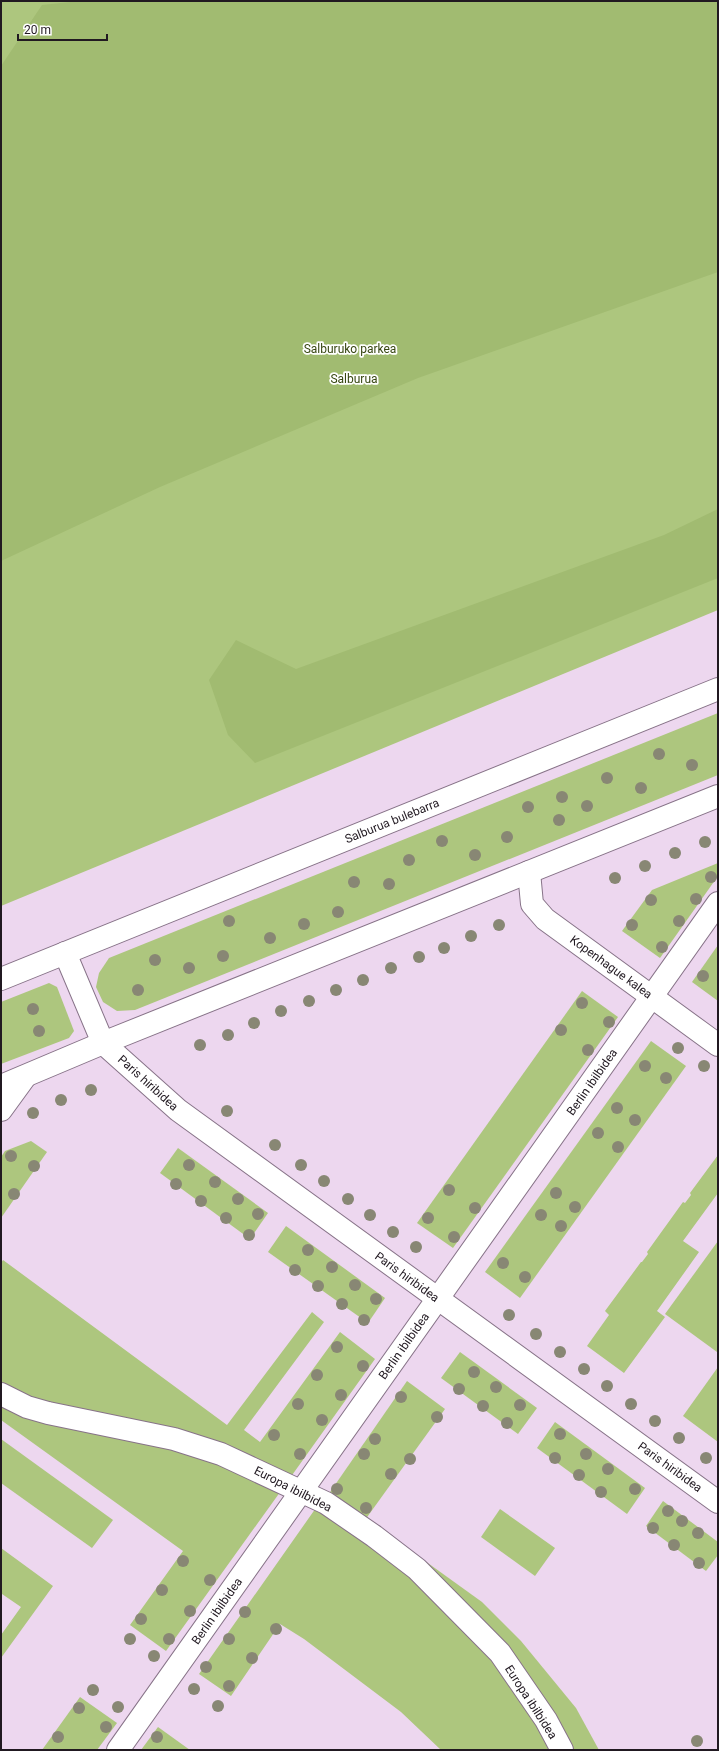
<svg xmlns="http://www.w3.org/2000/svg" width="719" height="1751" font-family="Roboto,sans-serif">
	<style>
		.green { fill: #adc67e }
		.forest { fill: #a1bb71 }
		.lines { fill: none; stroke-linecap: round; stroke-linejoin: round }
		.street-casing { stroke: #877388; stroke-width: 24 }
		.secondary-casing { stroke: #877388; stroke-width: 24 }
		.street { stroke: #fff; stroke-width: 22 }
		.secondary { stroke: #fff; stroke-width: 22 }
		.tree { fill: #888774 }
		.labels { text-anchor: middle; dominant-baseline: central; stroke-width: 3.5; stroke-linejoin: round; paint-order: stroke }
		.park-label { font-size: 12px; fill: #364610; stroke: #fff }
		.street-label { font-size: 12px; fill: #211921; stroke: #fff }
	</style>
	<rect width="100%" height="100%" fill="#edd7ef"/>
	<g class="green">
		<polygon points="1,1 718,1 718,610 1,906"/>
		<polygon points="718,713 718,775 135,1010 117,1011 103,1002 96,987 99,973 109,958"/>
		<polygon points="718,863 718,876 660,958 622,931 652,890"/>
		<polygon points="718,945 718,1001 692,982"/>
		<polygon points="49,983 57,987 74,1031 69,1038 1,1064 1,1002"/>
		<polygon points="582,991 618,1017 453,1248 417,1223"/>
		<polygon points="651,1041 686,1066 520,1298 485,1272"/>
		<polygon points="31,1141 47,1152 1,1218 1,1157 5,1151"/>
		<polygon points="178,1148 268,1213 250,1239 160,1173"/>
		<polygon points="718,1155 718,1193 683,1241 699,1252 657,1311 665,1317 624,1373 587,1346 609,1315 605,1311 641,1262 642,1262 648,1254 647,1252 683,1202 685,1203 691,1195 690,1193"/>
		<polygon points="286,1226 385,1298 368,1323 268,1252"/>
		<polygon points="718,1241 718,1351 717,1352 665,1314"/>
		<polygon points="3,1260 227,1425 312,1312 324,1322 244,1430 260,1442 340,1332 375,1359 290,1478 51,1409 1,1387 1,1263"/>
		<polygon points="460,1352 537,1408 518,1434 441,1378"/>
		<polygon points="718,1367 718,1442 683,1416"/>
		<polygon points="407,1381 445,1409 365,1520 328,1495"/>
		<polygon points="1,1399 159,1441 283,1488 166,1651 130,1625 183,1551 1,1420"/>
		<polygon points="555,1422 645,1488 627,1514 537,1448"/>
		<polygon points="1,1439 113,1520 92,1548 1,1483"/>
		<polygon points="663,1501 718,1542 718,1555 706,1571 646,1526"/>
		<polygon points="318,1505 396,1560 503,1668 555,1750 441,1750 401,1712 304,1639 280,1624 231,1696 199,1674"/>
		<polygon points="500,1509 555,1548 535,1576 481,1537"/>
		<polygon points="1,1548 53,1586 1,1658 1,1635 21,1607 2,1594 1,1595"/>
		<polygon points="407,1548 482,1602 521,1641 576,1708 599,1750 569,1750"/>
		<polygon points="80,1697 117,1723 97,1750 42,1750"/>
		<polygon points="158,1727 190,1750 141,1750"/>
	</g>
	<g class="forest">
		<polygon points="80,1 718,1 718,272 418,378 160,487 1,561 1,66 42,5"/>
		<polygon points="718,509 718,578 255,763 228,735 209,680 236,640 296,669 664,535"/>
	</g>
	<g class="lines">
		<defs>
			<g id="street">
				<polyline points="529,872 532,904 545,919 718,1045"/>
				<polyline points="65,953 103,1043 178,1110 718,1502"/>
				<polyline points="1,1110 25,1077"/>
				<polyline points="1,1394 27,1407 48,1413 174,1439 221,1454 326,1503 374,1536 417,1569 500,1653 546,1720 562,1750"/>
				<polyline points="118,1750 718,903"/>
			</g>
			<g id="secondary">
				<polyline points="1,979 718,689"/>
				<polyline points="1,1086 103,1043 718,796"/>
			</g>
		</defs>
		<use href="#street" class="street-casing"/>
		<use href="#secondary" class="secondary-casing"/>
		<use href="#street" class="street"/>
		<use href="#secondary" class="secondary"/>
	</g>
	<g class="tree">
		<circle cx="659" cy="754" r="6"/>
		<circle cx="692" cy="765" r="6"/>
		<circle cx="607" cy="778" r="6"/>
		<circle cx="641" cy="788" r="6"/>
		<circle cx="562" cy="797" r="6"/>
		<circle cx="587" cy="806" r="6"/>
		<circle cx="528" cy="807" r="6"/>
		<circle cx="559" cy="820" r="6"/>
		<circle cx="507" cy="837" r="6"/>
		<circle cx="442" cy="841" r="6"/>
		<circle cx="705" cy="842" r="6"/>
		<circle cx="675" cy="853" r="6"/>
		<circle cx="475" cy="855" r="6"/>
		<circle cx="409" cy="860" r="6"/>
		<circle cx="645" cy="866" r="6"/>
		<circle cx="711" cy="877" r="6"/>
		<circle cx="615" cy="878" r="6"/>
		<circle cx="354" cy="882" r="6"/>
		<circle cx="389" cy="884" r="6"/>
		<circle cx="696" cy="899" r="6"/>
		<circle cx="651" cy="900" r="6"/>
		<circle cx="338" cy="912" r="6"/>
		<circle cx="229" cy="921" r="6"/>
		<circle cx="679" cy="921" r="6"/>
		<circle cx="304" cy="924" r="6"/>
		<circle cx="499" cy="925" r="6"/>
		<circle cx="632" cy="925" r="6"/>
		<circle cx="471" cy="936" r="6"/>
		<circle cx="270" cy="938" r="6"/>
		<circle cx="662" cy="947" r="6"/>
		<circle cx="444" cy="948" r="6"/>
		<circle cx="223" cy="956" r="6"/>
		<circle cx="419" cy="957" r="6"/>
		<circle cx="155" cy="960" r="6"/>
		<circle cx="189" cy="968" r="6"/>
		<circle cx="391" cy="968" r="6"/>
		<circle cx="703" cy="976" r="6"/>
		<circle cx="363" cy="980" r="6"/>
		<circle cx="138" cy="990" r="6"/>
		<circle cx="336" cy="990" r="6"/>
		<circle cx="309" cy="1001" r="6"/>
		<circle cx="582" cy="1003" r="6"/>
		<circle cx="33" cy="1009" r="6"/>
		<circle cx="281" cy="1011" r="6"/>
		<circle cx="609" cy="1022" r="6"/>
		<circle cx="254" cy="1023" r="6"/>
		<circle cx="561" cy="1030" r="6"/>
		<circle cx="39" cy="1031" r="6"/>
		<circle cx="228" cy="1035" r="6"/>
		<circle cx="200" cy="1045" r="6"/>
		<circle cx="678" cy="1048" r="6"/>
		<circle cx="588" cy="1050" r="6"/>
		<circle cx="645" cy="1066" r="6"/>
		<circle cx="704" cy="1066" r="6"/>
		<circle cx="666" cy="1078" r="6"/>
		<circle cx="91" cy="1090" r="6"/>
		<circle cx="61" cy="1100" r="6"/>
		<circle cx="617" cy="1108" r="6"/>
		<circle cx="227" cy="1111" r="6"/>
		<circle cx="33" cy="1113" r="6"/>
		<circle cx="635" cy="1120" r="6"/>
		<circle cx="598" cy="1133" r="6"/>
		<circle cx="275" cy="1145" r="6"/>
		<circle cx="618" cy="1147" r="6"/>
		<circle cx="11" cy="1156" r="6"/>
		<circle cx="189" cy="1165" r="6"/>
		<circle cx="301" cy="1165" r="6"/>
		<circle cx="34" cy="1166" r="6"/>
		<circle cx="324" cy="1181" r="6"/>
		<circle cx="215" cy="1182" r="6"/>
		<circle cx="176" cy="1184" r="6"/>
		<circle cx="449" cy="1190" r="6"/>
		<circle cx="556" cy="1193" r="6"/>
		<circle cx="14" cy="1194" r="6"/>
		<circle cx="238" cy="1199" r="6"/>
		<circle cx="348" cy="1199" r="6"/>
		<circle cx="201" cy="1201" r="6"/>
		<circle cx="575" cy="1207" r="6"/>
		<circle cx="475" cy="1208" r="6"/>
		<circle cx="258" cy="1214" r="6"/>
		<circle cx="370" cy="1215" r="6"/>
		<circle cx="541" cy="1215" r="6"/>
		<circle cx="226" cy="1218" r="6"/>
		<circle cx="428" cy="1218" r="6"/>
		<circle cx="561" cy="1226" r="6"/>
		<circle cx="393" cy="1232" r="6"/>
		<circle cx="249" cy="1235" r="6"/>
		<circle cx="454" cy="1237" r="6"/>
		<circle cx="416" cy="1247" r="6"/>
		<circle cx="308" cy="1250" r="6"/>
		<circle cx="503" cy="1263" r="6"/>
		<circle cx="332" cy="1267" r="6"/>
		<circle cx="295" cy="1270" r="6"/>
		<circle cx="525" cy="1277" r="6"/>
		<circle cx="355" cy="1285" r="6"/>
		<circle cx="318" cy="1286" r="6"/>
		<circle cx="376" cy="1299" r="6"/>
		<circle cx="342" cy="1304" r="6"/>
		<circle cx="509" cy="1315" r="6"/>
		<circle cx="364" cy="1320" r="6"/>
		<circle cx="536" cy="1334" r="6"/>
		<circle cx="337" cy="1347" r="6"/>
		<circle cx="560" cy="1352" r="6"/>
		<circle cx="363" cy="1366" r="6"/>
		<circle cx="584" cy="1369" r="6"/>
		<circle cx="474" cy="1372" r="6"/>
		<circle cx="317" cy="1375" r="6"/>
		<circle cx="607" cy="1386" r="6"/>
		<circle cx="496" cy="1387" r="6"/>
		<circle cx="459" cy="1389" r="6"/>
		<circle cx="341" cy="1395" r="6"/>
		<circle cx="401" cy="1397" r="6"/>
		<circle cx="298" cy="1404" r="6"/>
		<circle cx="631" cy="1404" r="6"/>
		<circle cx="520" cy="1405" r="6"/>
		<circle cx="483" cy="1406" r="6"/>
		<circle cx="437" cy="1417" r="6"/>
		<circle cx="322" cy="1420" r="6"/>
		<circle cx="655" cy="1421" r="6"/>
		<circle cx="507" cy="1423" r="6"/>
		<circle cx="560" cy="1434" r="6"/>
		<circle cx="274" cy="1435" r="6"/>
		<circle cx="679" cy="1438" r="6"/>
		<circle cx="375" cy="1439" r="6"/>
		<circle cx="300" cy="1454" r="6"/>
		<circle cx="364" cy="1454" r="6"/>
		<circle cx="586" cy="1454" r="6"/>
		<circle cx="555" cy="1458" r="6"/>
		<circle cx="706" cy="1458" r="6"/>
		<circle cx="410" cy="1459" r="6"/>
		<circle cx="608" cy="1469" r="6"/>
		<circle cx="391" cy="1474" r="6"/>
		<circle cx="579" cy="1475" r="6"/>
		<circle cx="337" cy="1489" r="6"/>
		<circle cx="635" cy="1489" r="6"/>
		<circle cx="601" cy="1492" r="6"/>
		<circle cx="366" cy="1508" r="6"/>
		<circle cx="668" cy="1511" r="6"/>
		<circle cx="682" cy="1521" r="6"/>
		<circle cx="653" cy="1528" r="6"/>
		<circle cx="698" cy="1533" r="6"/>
		<circle cx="674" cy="1545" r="6"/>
		<circle cx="183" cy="1561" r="6"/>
		<circle cx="699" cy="1563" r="6"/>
		<circle cx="210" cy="1580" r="6"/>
		<circle cx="162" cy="1590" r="6"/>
		<circle cx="190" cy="1611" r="6"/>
		<circle cx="245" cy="1612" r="6"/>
		<circle cx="141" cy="1619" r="6"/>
		<circle cx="276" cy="1629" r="6"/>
		<circle cx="130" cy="1639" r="6"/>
		<circle cx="169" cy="1639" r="6"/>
		<circle cx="229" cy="1639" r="6"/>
		<circle cx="154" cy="1656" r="6"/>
		<circle cx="252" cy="1658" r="6"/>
		<circle cx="206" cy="1667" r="6"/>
		<circle cx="229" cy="1686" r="6"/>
		<circle cx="194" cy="1689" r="6"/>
		<circle cx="93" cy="1690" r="6"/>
		<circle cx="218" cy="1706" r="6"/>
		<circle cx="118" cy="1707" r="6"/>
		<circle cx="79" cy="1708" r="6"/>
		<circle cx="106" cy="1727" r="6"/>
		<circle cx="58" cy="1737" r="6"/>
		<circle cx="157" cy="1737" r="6"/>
		<circle cx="697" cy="1741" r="6"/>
	</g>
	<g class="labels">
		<g class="park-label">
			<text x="350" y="349">Salburuko parkea</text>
			<text x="354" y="379">Salburua</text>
		</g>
		<g class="street-label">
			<text transform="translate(392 821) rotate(-22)">Salburua bulebarra</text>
			<text transform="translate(611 967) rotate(36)">Kopenhague kalea</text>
			<text transform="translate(592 1082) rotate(-55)">Berlin ibilbidea</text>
			<text transform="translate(148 1083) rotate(42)">Paris hiribidea</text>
			<text transform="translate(407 1277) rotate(36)">Paris hiribidea</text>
			<text transform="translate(404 1346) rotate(-55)">Berlin ibilbidea</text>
			<text transform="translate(670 1467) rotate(36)">Paris hiribidea</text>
			<text transform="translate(293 1489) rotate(27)">Europa ibilbidea</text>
			<text transform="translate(217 1611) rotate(-55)">Berlin ibilbidea</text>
			<text transform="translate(531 1702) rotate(57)">Europa ibilbidea</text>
		</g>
	</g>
	<rect width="719" height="1751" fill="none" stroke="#211921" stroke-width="4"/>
	<path d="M18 34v6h89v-6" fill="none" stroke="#211921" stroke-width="2"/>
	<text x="24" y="34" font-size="12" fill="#211921" stroke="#ffffff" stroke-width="3" paint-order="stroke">20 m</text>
</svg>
